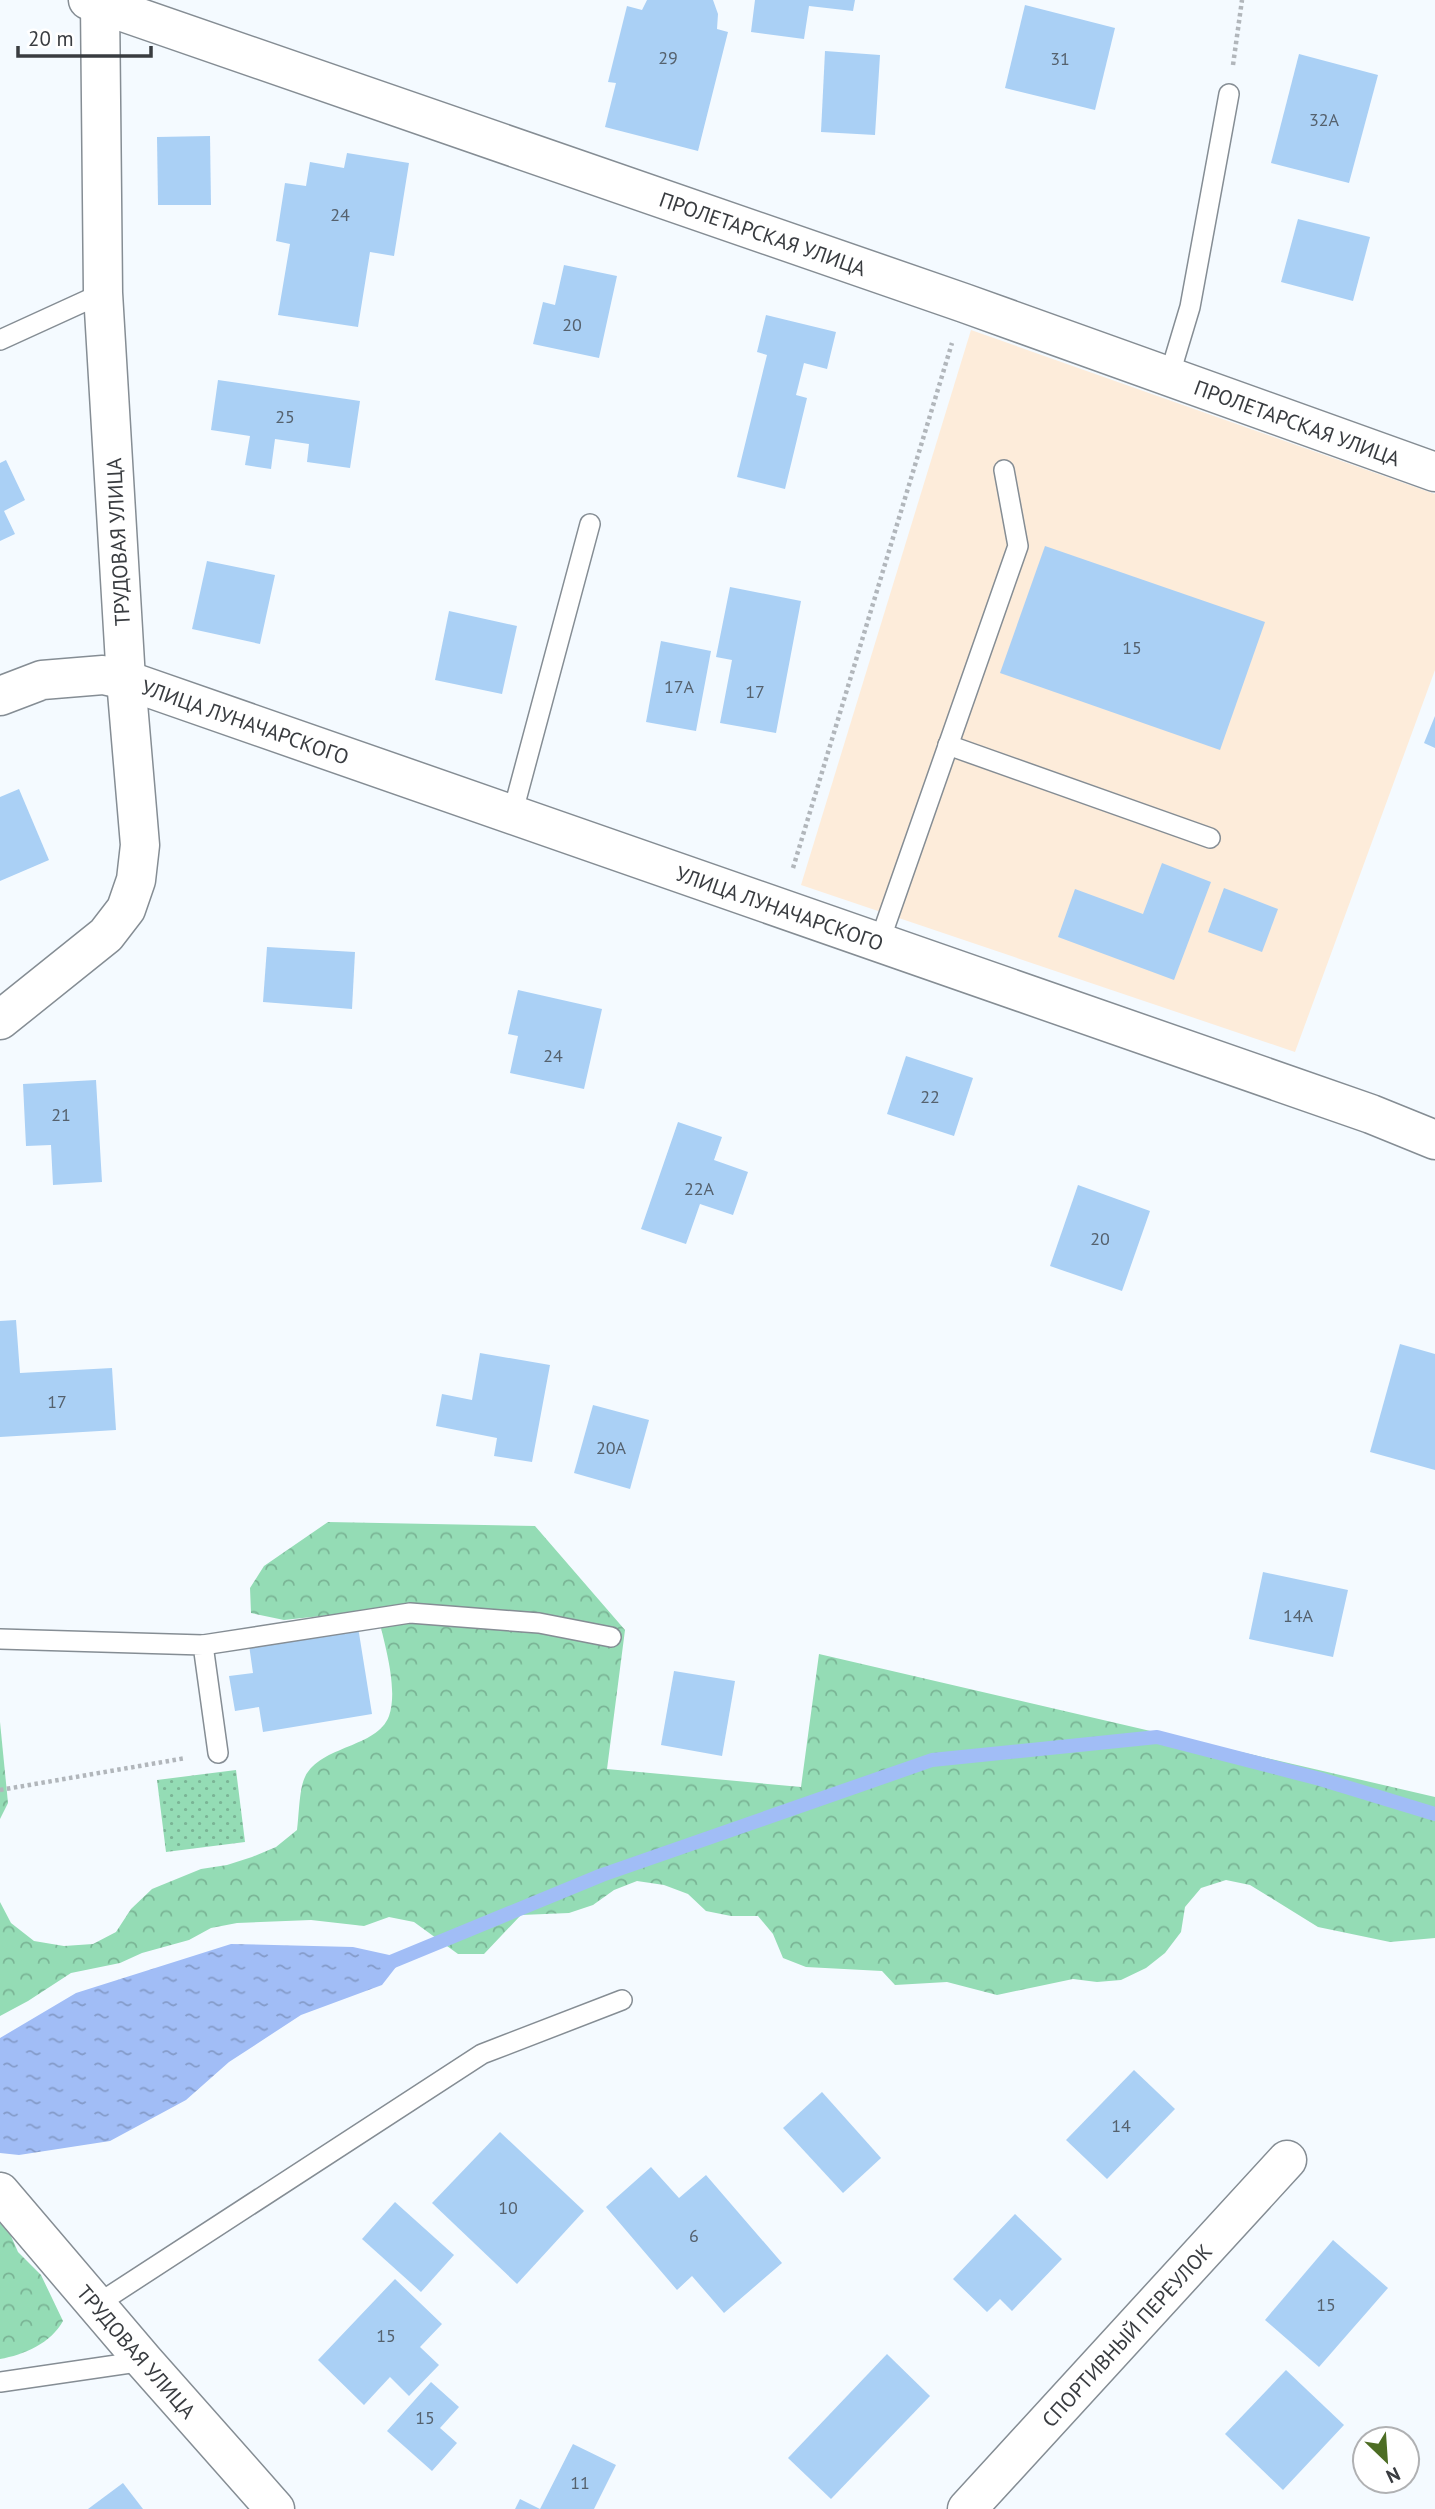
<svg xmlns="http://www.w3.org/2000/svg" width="1435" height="2509" font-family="'PT Sans',sans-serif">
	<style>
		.medical { fill: #fdecda }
		.forest { fill: url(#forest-crowns) }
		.park { fill: url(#park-dots) }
		.water { fill: url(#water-ripples) }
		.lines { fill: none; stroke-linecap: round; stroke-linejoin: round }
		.stream { stroke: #a1bdf6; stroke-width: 14 }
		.building { fill: #aad0f5 }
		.service-casing { stroke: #858d94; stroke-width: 22 }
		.minor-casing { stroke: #858d94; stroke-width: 41 }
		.path { stroke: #b1b6bb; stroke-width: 4.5; stroke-dasharray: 3.5 3.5; stroke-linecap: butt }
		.service { stroke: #fff; stroke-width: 19 }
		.minor { stroke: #fff; stroke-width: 38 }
		.labels { text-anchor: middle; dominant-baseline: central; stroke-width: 6; stroke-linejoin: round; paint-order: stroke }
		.number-label { font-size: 18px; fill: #55616d }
		.street-label { font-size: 21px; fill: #393c40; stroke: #fff }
	</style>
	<defs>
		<pattern id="forest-crowns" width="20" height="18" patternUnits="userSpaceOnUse" patternTransform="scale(1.75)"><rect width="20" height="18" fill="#94dcb5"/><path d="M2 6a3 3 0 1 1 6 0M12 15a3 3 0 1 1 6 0" fill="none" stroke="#7ab495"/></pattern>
		<pattern id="park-dots" width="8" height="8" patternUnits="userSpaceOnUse" patternTransform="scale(1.75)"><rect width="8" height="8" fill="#94dcb5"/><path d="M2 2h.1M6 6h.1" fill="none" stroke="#7ab495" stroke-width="1.8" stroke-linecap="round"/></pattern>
		<pattern id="water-ripples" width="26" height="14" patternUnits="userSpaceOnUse" patternTransform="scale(1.75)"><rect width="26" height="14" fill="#a1bdf6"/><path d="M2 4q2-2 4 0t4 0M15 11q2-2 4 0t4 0" fill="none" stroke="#849bc9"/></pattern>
	</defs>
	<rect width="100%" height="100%" fill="#f4faff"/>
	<polygon class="medical" points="971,330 1435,494 1435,670 1295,1052 801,885"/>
	<g class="forest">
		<path d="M328 1522 535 1526 625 1630 607 1769 801 1787 819 1654 1435 1797V1938L1390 1942 1318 1927 1250 1885 1226 1880 1201 1888 1185 1907 1181 1932 1165 1953 1146 1968 1121 1980 1097 1982 1073 1979 997 1995 947 1982 895 1985 882 1971 806 1967 783 1958 773 1934 758 1916H731L706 1911 688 1894 664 1885 637 1881 614 1890 593 1905 569 1913 521 1915 484 1954H458L414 1922 389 1917 364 1926 311 1920 237 1923 211 1928 189 1940 142 1953 120 1963 71 1973 28 2001 0 2016V1902L11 1923 34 1941 64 1946 93 1944 116 1932 131 1909 152 1889 201 1869 227 1865 252 1857 276 1847 297 1830C299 1817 299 1789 305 1777 321 1745 377 1748 389 1716 399 1687 383 1640 377 1610L284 1620 251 1613 250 1588 264 1566Z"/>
		<polygon points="0,1722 8,1803 0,1819"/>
		<path d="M0 2223 11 2236 18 2252 41 2275 63 2321C51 2343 24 2355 0 2359Z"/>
	</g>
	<polygon class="park" points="236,1770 245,1842 166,1852 157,1780"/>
	<polygon class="water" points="231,1944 353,1947 403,1958 382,1985 301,2015 229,2062 186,2100 110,2141 19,2155 0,2153 0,2038 76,1993"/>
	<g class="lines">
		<polyline class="stream" points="386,1964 602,1875 932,1760 1157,1737 1320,1779 1435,1814"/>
	</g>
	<g class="building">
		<polygon points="647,0 713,0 718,14 717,29 728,32 698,151 605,127 616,83 608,82 627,6 642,10"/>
		<polygon points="755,0 855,0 853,11 809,6 804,39 751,32"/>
		<polygon points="1025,5 1115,28 1095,110 1005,88"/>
		<polygon points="825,51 880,55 875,135 821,132"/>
		<polygon points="1299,54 1378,75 1349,183 1271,163"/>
		<polygon points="210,136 211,205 158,205 157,137"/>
		<polygon points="347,153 409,163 394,256 370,252 358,327 278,315 290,244 276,241 285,183 306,186 310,162 344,168"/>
		<polygon points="1298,219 1370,237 1353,301 1281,282"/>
		<polygon points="564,265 617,276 599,358 533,344 543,302 555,305"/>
		<polygon points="766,315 836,332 827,369 804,363 796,395 807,398 785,489 737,477 767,355 757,352"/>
		<polygon points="218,380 360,401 350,468 307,462 309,444 275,439 271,469 245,465 250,436 211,430"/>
		<polygon points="6,460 25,500 4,511 15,534 0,541 0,463"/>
		<polygon points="1045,546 1265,622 1220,750 1000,673"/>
		<polygon points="207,561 275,575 260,644 192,629"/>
		<polygon points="730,587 801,601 776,733 720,723 732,660 716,657"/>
		<polygon points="449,611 517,626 502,694 435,680"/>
		<polygon points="661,641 711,651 696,731 646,722"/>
		<polygon points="1435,716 1435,748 1424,743"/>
		<polygon points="19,789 49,860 0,881 0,797"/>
		<polygon points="1162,863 1211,882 1174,980 1058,937 1075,889 1143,914"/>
		<polygon points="1224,888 1278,909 1262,952 1208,932"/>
		<polygon points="267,947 355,952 352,1009 263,1002"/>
		<polygon points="518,990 602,1009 584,1089 510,1073 518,1036 508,1034"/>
		<polygon points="906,1056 973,1078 954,1136 887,1114"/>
		<polygon points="96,1080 102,1182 53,1185 51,1145 26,1146 23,1084"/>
		<polygon points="678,1122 722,1137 714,1160 748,1172 733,1215 700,1204 686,1244 641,1229"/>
		<polygon points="1078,1185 1150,1211 1122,1291 1050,1266"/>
		<polygon points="16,1320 20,1373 112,1368 116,1430 0,1437 0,1321"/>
		<polygon points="1400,1344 1435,1354 1435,1470 1370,1452"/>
		<polygon points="480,1353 550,1365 532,1462 494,1456 497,1438 436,1426 442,1394 472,1400"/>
		<polygon points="593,1405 649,1420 630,1489 574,1473"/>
		<polygon points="1263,1572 1348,1590 1333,1657 1249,1639"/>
		<polygon points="358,1627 372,1714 263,1732 259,1707 235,1711 229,1676 253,1673 249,1645"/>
		<polygon points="674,1671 735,1681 722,1756 661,1745"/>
		<polygon points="1134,2070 1175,2109 1107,2179 1066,2140"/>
		<polygon points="822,2092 881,2158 843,2193 783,2128"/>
		<polygon points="500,2132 584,2211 517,2284 432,2203"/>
		<polygon points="651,2167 679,2198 706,2175 782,2263 724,2313 692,2276 677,2290 606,2207"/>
		<polygon points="395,2202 454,2255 421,2292 362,2239"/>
		<polygon points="1015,2214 1062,2259 1012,2311 1000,2299 987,2312 953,2279"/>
		<polygon points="1333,2240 1388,2288 1319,2367 1265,2320"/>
		<polygon points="395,2279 442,2324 420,2347 439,2365 409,2396 390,2377 364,2405 318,2360"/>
		<polygon points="887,2354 930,2396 831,2499 788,2458"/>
		<polygon points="1286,2370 1344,2425 1283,2490 1225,2434"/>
		<polygon points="431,2382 459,2407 440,2428 457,2443 432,2471 387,2431"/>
		<polygon points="573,2444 616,2465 594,2509 515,2509 520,2499 540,2509"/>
		<polygon points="123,2483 143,2509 88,2509"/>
	</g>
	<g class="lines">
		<defs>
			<g id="service">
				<polyline points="0,340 103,293"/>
				<polyline points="1169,377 1190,307 1229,94"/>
				<polyline points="948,745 1210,838"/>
				<polyline points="512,815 590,524"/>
				<polyline points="879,943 1018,546 1004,470"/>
				<polyline points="0,1639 203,1645 218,1753"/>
				<polyline points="203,1645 410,1613 539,1623 611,1637"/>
				<polyline points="96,2305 482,2054 622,2000"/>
				<polyline points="0,2382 144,2361"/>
			</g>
			<g id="minor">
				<path id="s1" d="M88 0 964 303 1435 472"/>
				<path id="s2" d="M0 696 42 680 103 675 126 680 1371 1114 1435 1140"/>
				<polyline points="0,1020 106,935 126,909 136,880 140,845 126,680 103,293 100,3"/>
				<path id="s3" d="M0 2192 144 2361 275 2509"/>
				<path id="s4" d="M967 2509 1287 2160"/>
			</g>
		</defs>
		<use href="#service" class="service-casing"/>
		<use href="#minor" class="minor-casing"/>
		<g class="path">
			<polyline points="1233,65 1242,0"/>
			<polyline points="793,868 952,343"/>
			<polyline points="0,1790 186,1758"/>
		</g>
		<use href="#service" class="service"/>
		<use href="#minor" class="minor"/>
	</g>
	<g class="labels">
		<g class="number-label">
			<text x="668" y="57">29</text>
			<text x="1060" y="58">31</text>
			<text x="1324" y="119">32А</text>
			<text x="340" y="214">24</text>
			<text x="572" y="324">20</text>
			<text x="285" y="416">25</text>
			<text x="1132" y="647">15</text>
			<text x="679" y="686">17А</text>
			<text x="755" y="691">17</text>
			<text x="553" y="1055">24</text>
			<text x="930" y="1096">22</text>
			<text x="61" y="1114">21</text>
			<text x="699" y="1188">22А</text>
			<text x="1100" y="1238">20</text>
			<text x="57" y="1401">17</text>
			<text x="611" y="1447">20А</text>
			<text x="1298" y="1615">14А</text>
			<text x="1121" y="2125">14</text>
			<text x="508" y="2207">10</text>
			<text x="694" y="2235">6</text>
			<text x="1326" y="2304">15</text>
			<text x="386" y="2335">15</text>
			<text x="425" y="2417">15</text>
			<text x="580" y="2482">11</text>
		</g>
		<g class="street-label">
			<text stroke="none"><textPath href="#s1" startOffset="714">ПРОЛЕТАРСКАЯ УЛИЦА</textPath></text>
			<text stroke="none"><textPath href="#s1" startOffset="1281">ПРОЛЕТАРСКАЯ УЛИЦА</textPath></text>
			<text transform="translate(118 542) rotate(-93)">ТРУДОВАЯ УЛИЦА</text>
			<text stroke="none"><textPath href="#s2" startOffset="256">УЛИЦА ЛУНАЧАРСКОГО</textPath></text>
			<text stroke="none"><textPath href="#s2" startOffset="822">УЛИЦА ЛУНАЧАРСКОГО</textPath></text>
			<text stroke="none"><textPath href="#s4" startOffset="236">СПОРТИВНЫЙ ПЕРЕУЛОК</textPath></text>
			<text stroke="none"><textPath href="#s3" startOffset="210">ТРУДОВАЯ УЛИЦА</textPath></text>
		</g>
	</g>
	<g transform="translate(1386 2460) rotate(155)"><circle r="33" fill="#ffffff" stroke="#b0b1b3" stroke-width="2"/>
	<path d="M0-5L12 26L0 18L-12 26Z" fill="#4d6d24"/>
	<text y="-10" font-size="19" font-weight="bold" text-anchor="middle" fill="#393c40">N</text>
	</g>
	<path d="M18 46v10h133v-10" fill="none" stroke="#393c40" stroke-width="3.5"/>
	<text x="28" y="46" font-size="21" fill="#393c40" stroke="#ffffff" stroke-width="5" paint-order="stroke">20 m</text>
</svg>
